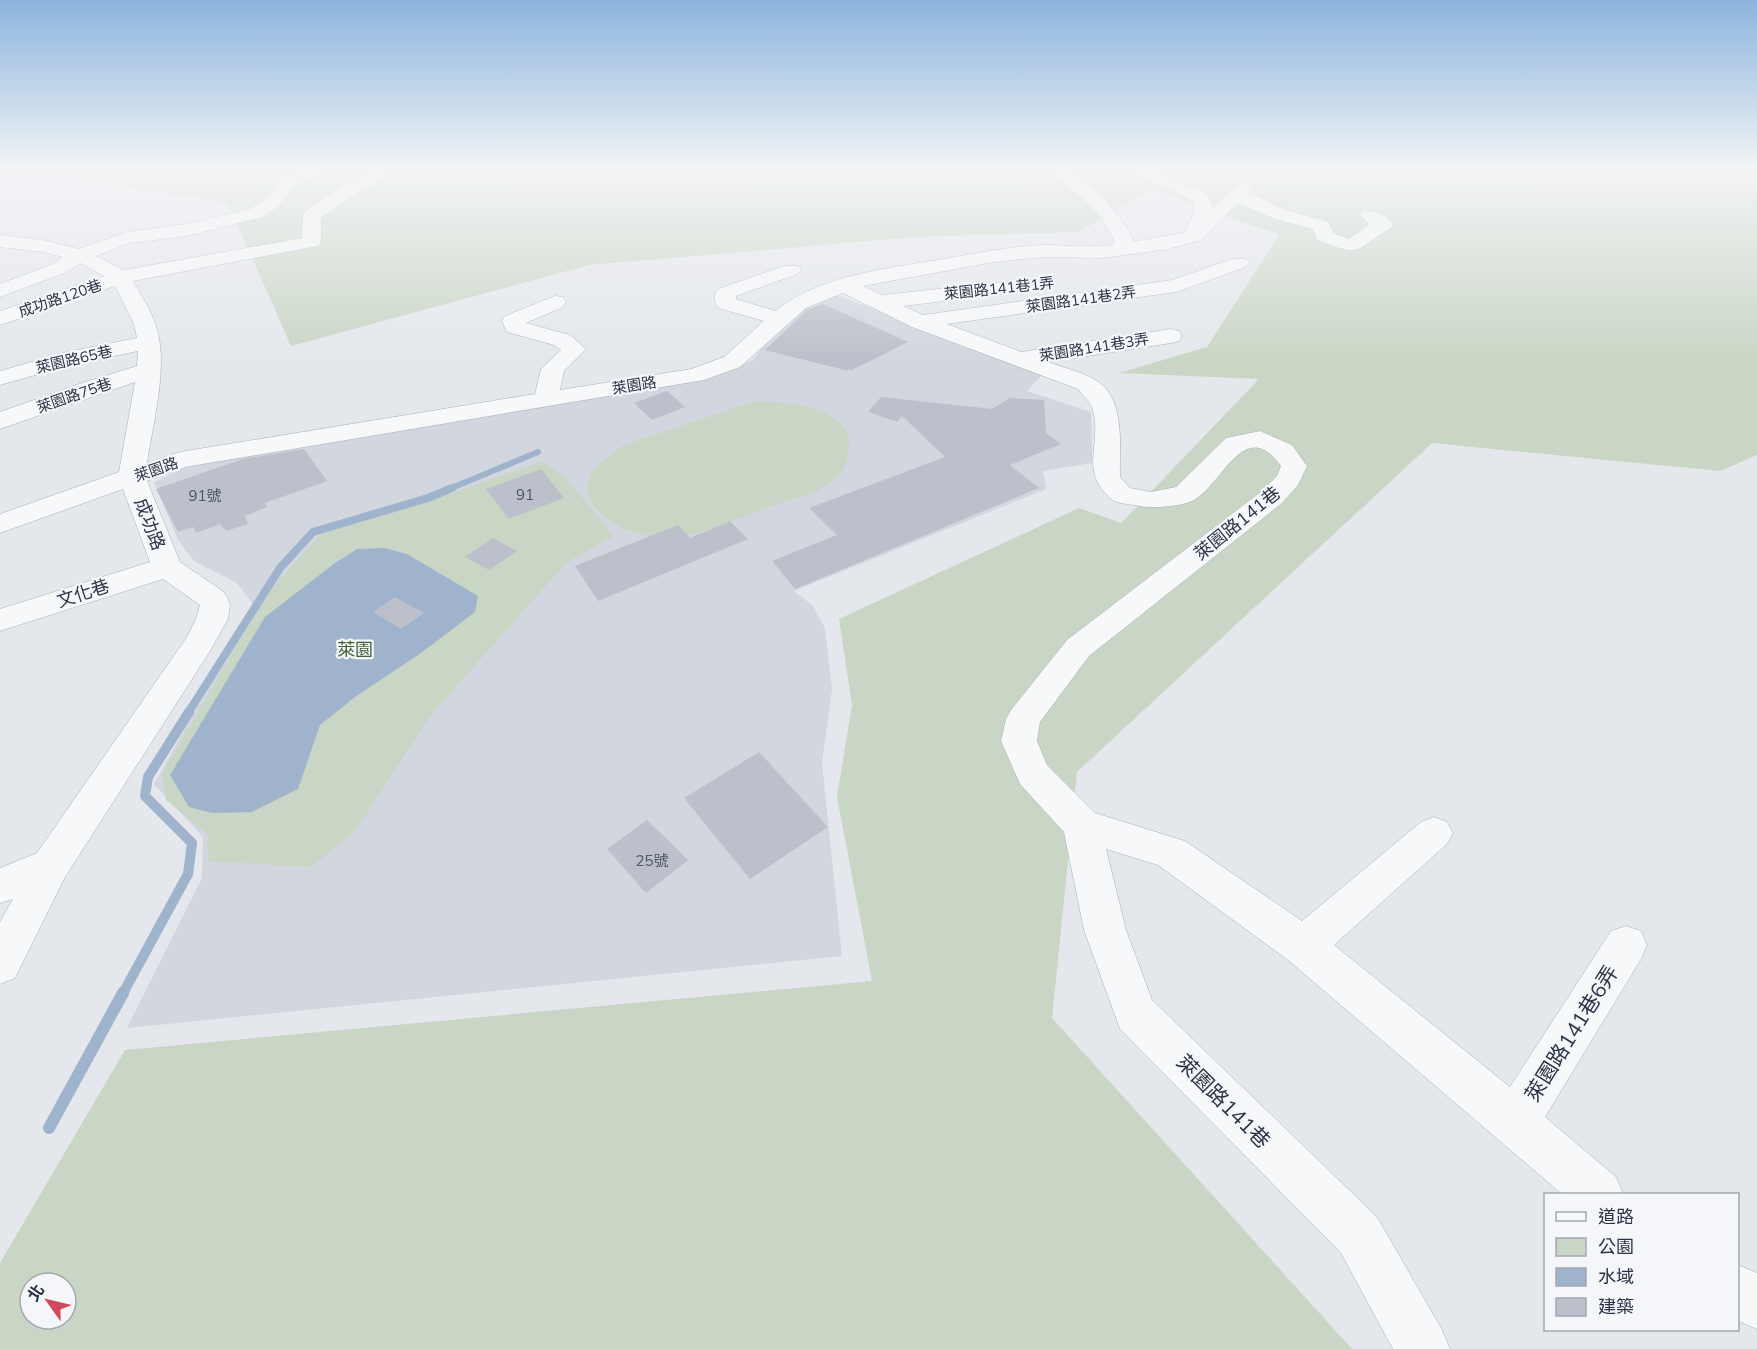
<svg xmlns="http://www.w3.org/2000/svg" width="1757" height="1349" font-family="Mulish,'Noto Sans TC',sans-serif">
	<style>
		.built { fill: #d2d6de }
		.green { fill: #c9d6c5; fill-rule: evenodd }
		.water { fill: #9fb4cc }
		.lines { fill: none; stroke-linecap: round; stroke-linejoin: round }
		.stream-far3 { stroke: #9fb4cc; stroke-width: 6 }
		.stream-far2 { stroke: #9fb4cc; stroke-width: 8 }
		.stream-far1 { stroke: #9fb4cc; stroke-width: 10 }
		.stream { stroke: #9fb4cc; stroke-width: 12 }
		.building { fill: #bbc0ca }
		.minor-casing { stroke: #a9aeb7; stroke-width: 1 }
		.minor { fill: #f7f8fa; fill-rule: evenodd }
		.labels { text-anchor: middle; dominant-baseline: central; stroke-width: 4.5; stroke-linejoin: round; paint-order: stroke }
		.far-street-label { font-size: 15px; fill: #2b3445; stroke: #f4f6f9 }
		.number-label { font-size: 15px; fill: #4f5766 }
		.street-label { font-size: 18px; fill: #2b3445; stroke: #f4f6f9 }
		.park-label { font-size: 18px; fill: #3f6138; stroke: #f4f6f9 }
		.near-street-label { font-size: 21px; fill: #2b3445; stroke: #f4f6f9 }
	</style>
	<rect width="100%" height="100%" fill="#e4e7ec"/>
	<polygon class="built" points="833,294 1045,372 1027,391 1091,412 1092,463 1043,471 1046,489 794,591 812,605 825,628 832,689 822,763 842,956 127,1028 202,878 203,837 154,784 253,604 237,583 194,561 178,540 154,482 182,469 279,446 718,375 753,360 760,350 794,317 811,305"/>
	<g class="green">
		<path d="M22 170H1757V455L1720 471 1432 443 1077 772 1052 1018 1352 1349H0V1263L125 1050 872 981 837 797 852 705 839 619 1079 508 1121 523 1259 379 1119 373 1207 347 1279 235 1150 189 1079 232 915 237 589 265 291 346 228 203ZM30 1283H66V1319H30Z"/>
		<path d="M755 401C785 402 855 406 849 450 847 467 840 476 825 486 814 494 799 497 786 501 756 512 726 523 695 534 679 536 659 538 644 535 619 530 572 503 592 472 600 461 613 453 624 445Z"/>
		<polygon points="541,462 564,476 614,536 567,562 430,716 356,830 311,867 208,861 208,834 166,800 162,774 266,595 321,534 406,509"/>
	</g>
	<polygon class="water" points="384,548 407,554 478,596 475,612 421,653 355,697 320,725 298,789 252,812 212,813 189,807 170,775 265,617 335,563 357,549"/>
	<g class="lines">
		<polyline class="stream-far3" points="449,489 538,452"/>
		<polyline class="stream-far2" points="188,713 280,568 313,532 428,498 452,488"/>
		<polyline class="stream-far1" points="122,995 188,874 192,843 145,796 148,777 189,712"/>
		<polyline class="stream" points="49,1128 123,993"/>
	</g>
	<g class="building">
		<polygon points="823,304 908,342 852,370 845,370 765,350 807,310"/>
		<polygon points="667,391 685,407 652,420 634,403"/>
		<polygon points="881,397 992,409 1010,398 1044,400 1046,433 1061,444 1010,465 1039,488 795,589 772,561 837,535 809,508 945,457 902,416 897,422 868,412"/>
		<polygon points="304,449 327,481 265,503 267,507 245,516 248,524 226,531 220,524 196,533 194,527 178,532 156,489 243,459"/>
		<polygon points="541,469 564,498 509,519 486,489"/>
		<polygon points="730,521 748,539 598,601 575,566 678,525 690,538"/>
		<polygon points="493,538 517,551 489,570 465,557"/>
		<polygon points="395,597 424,613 401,629 373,612"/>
		<polygon points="759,752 828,827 750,879 684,798"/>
		<polygon points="647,820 688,860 646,893 607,849"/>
	</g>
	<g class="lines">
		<defs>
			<g id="minor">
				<path d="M301 170H325L322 174 294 185 279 206 263 217 187 236 130 243 96 256 124 270 302 238 303 216 305 212C323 200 362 167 384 172L387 176 384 180 361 190 321 218V242L318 246 133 281C141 295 151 310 156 326 169 365 153 422 147 463L180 452 535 394 541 369 561 350 554 345 507 332 502 321 505 316 555 296 563 297 566 302 563 307 526 323 570 335 586 349 564 371 560 390 691 369 724 357 764 321 718 308C714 301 713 295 718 289L784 266H798L801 270 798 274 736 296V299L776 311C818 275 891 268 944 259 977 253 1011 246 1044 245 1067 245 1090 248 1113 245L1114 240 1104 221 1090 205 1050 170C1056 170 1064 169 1069 170 1086 174 1130 225 1133 242L1185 232 1195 210 1193 201 1135 174 1132 170H1155L1207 194 1213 208 1238 183H1250L1253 187 1248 193 1289 211 1329 222 1333 233 1349 239 1370 224 1360 216 1362 212C1373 209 1387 215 1393 224L1391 228C1351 251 1364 258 1317 240L1313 229 1275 219 1238 203 1201 240 1168 249 1103 258 1043 257 994 262 863 286 882 295 1012 281 1019 283 1022 287 1019 291 1012 293 903 306 923 315 1172 280 1232 259H1246L1249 263 1246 267 1176 292 947 324 1021 352 1171 329 1179 331 1182 336 1179 341 1171 343 1048 362C1062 367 1078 371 1092 378 1127 395 1119 445 1120 477L1130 488 1151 492 1176 487 1226 438 1260 431 1292 445 1307 466 1298 485 1282 503 1089 656 1040 722 1037 741 1047 765 1095 813 1185 841 1302 921 1421 822 1434 817 1447 822 1453 833 1447 844 1334 945 1510 1087 1611 931 1626 926 1641 931 1647 945 1641 959 1545 1117 1616 1177 1623 1194H1562L1288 960 1158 865 1106 849 1126 930 1152 1000 1377 1217 1442 1330 1450 1349H1393L1341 1253 1120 1029 1084 930 1064 832 1020 784 1001 741 1006 719 1011 710 1067 640 1262 491 1277 476 1281 466C1244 415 1223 484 1194 500 1183 506 1152 509 1140 506 1131 504 1116 504 1110 498 1079 470 1102 444 1093 411 1091 402 1084 396 1078 389L912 327 843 293 806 308 740 367 704 380 185 467 147 481 180 562 224 592 228 599 230 605 228 619 210 651 65 877 15 978 0 984V922L13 899 0 903V868L37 853 187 637 196 619 200 605 163 579 0 631V609L150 562 123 489 0 533V514L119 472 135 382 0 429V412L82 383 137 366 138 351 71 365 0 385V371L67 352 137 338 134 324 115 286 0 325V311L104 276 80 263 67 272 0 297V284L53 264 63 257 43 252 0 247V235L43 240 78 249 127 232 187 224 250 209 267 198 282 177Z"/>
				<polygon points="1738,1265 1757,1273 1757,1329 1738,1321"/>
			</g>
		</defs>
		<use href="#minor" class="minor-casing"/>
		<use href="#minor" class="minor"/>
	</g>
	<linearGradient id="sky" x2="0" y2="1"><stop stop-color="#8bb4dd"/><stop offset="0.47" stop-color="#f3f4f6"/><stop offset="1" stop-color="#f3f4f6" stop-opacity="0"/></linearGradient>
	<rect width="1757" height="359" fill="url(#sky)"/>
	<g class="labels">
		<g class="far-street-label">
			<text transform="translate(999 288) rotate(-6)">萊園路141巷1弄</text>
			<text transform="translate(60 298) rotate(-19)">成功路120巷</text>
			<text transform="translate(1081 299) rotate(-8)">萊園路141巷2弄</text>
			<text transform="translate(1094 347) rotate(-9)">萊園路141巷3弄</text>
			<text transform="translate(74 359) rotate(-13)">萊園路65巷</text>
			<text transform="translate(634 385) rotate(-9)">萊園路</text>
			<text transform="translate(74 395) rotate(-19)">萊園路75巷</text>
			<text transform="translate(156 469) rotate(-19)">萊園路</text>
		</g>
		<g class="number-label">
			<text x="525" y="494">91</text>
			<text x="205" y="495">91號</text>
			<text x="652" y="860">25號</text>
		</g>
		<g class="street-label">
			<text transform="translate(1237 523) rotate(-39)">萊園路141巷</text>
			<text transform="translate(150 524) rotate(69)">成功路</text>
			<text transform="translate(83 593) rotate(-18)">文化巷</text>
		</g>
		<g class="park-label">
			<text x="355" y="649">萊園</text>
		</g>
		<g class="near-street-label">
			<text transform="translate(1571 1033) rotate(-58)">萊園路141巷6弄</text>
			<text transform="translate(1224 1101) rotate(45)">萊園路141巷</text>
		</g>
	</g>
	<rect x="1544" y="1193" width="195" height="138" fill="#f4f6f9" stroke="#a4a8b1" stroke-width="1.5"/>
	<rect x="1556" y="1212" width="30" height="9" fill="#f7f8fa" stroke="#a4a8b1" stroke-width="1.5"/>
	<text x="1598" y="1223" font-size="18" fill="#2b3445">道路</text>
	<rect x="1556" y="1238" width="30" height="18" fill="#c9d6c5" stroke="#a4a8b1" stroke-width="1.5"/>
	<text x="1598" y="1253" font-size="18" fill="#2b3445">公園</text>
	<rect x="1556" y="1268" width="30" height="18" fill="#9fb4cc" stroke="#a4a8b1" stroke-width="1.5"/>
	<text x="1598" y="1283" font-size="18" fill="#2b3445">水域</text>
	<rect x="1556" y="1298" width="30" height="18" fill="#bbc0ca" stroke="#a4a8b1" stroke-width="1.5"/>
	<text x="1598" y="1313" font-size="18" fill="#2b3445">建築</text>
	<g transform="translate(48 1301) rotate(304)"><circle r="28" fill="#f4f6f9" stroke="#a4a8b1" stroke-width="1.5"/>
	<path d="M0-4.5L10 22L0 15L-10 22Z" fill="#d1495b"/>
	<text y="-9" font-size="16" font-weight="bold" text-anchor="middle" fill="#2b3445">北</text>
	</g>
</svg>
